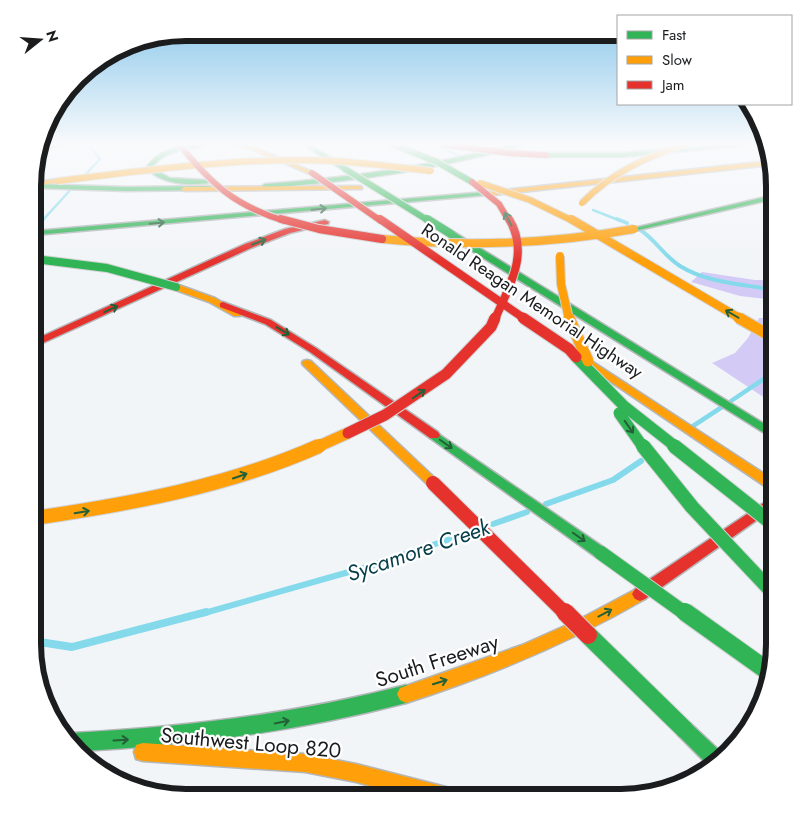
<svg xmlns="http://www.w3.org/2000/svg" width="807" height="830" font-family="Jost,sans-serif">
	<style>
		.forest { fill: #d4caf6 }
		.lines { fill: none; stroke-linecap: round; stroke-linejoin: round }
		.stream-far4 { stroke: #84daeb; stroke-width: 2.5 }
		.stream-far3 { stroke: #84daeb; stroke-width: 4 }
		.stream-far2 { stroke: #84daeb; stroke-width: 4.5 }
		.stream-far1 { stroke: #84daeb; stroke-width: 6 }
		.stream { stroke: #84daeb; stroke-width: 8 }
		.fast-casing { stroke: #b4b7ba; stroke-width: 3 }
		.slow-casing { stroke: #b4b7ba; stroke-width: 3 }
		.jam-casing { stroke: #b4b7ba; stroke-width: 3 }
		.fast { fill: #30b455; fill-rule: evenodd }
		.slow { fill: #ff9f0a; fill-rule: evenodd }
		.jam { fill: #e5322d; fill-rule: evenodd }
		.fast-bridge-far4-casing { stroke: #d1d2d4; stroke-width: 8; stroke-linecap: butt }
		.fast-bridge-far3-casing { stroke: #d1d2d4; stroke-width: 10; stroke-linecap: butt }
		.fast-bridge-far2-casing { stroke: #d1d2d4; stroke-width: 13; stroke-linecap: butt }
		.fast-bridge-far1-casing { stroke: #d1d2d4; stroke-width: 16; stroke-linecap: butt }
		.fast-bridge-casing { stroke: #d1d2d4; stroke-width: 20; stroke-linecap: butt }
		.slow-bridge-far3-casing { stroke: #d1d2d4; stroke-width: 8; stroke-linecap: butt }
		.slow-bridge-far2-casing { stroke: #d1d2d4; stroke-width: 10; stroke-linecap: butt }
		.slow-bridge-far1-casing { stroke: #d1d2d4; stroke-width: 13; stroke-linecap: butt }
		.slow-bridge-casing { stroke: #d1d2d4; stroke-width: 16; stroke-linecap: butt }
		.jam-bridge-far4-casing { stroke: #d1d2d4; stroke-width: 8; stroke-linecap: butt }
		.jam-bridge-far3-casing { stroke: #d1d2d4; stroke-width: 10; stroke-linecap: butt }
		.jam-bridge-far2-casing { stroke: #d1d2d4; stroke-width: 13; stroke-linecap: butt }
		.jam-bridge-far1-casing { stroke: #d1d2d4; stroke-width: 16; stroke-linecap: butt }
		.jam-bridge-casing { stroke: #d1d2d4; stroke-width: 20; stroke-linecap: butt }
		.fast-bridge-far4 { stroke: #30b455; stroke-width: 6 }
		.fast-bridge-far3 { stroke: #30b455; stroke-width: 8 }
		.fast-bridge-far2 { stroke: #30b455; stroke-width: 11 }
		.fast-bridge-far1 { stroke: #30b455; stroke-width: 14 }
		.fast-bridge { stroke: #30b455; stroke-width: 18 }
		.slow-bridge-far3 { stroke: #ff9f0a; stroke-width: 6 }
		.slow-bridge-far2 { stroke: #ff9f0a; stroke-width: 8 }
		.slow-bridge-far1 { stroke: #ff9f0a; stroke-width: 11 }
		.slow-bridge { stroke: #ff9f0a; stroke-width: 14 }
		.jam-bridge-far4 { stroke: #e5322d; stroke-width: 6 }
		.jam-bridge-far3 { stroke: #e5322d; stroke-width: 8 }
		.jam-bridge-far2 { stroke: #e5322d; stroke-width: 11 }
		.jam-bridge-far1 { stroke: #e5322d; stroke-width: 14 }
		.jam-bridge { stroke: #e5322d; stroke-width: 18 }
		.oneway { stroke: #246037 }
		.labels { text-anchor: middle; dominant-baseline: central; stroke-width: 4.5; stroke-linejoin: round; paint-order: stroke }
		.street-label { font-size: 18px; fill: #1a1c1e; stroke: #fff }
		.near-street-label { font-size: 21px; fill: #1a1c1e; stroke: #fff }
		.near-water-label { font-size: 22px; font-style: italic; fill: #033d47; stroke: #fff }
		.rim { fill: none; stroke: #1a1c1e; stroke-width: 6 }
	</style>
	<rect width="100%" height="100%" fill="#f2f5f8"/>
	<g class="forest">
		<polygon points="702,272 755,280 774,280 774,300 740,296 691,282"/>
		<polygon points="759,318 774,318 774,404 712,363 735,353 748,338"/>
	</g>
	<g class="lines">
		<g class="stream-far4">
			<polyline points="447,150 459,156"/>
			<polyline points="86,174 100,159 88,144"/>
			<polyline points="593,210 621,221"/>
			<polyline points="42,221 73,187"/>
		</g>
		<g class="stream-far3">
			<polyline points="617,219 627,223"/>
			<polyline points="35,228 43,219"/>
			<path d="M639 229C655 239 664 256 680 266 707 283 743 284 774 290"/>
		</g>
		<g class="stream-far2">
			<polyline points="731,401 765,378 774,377"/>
			<polyline points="693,426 722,407"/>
		</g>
		<g class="stream-far1">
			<polyline points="546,504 613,480 641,461"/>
			<polyline points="493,524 527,512"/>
			<polyline points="201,614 370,566 468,533"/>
		</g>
		<polyline class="stream" points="33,641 72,647 206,612"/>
		<defs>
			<g id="fast">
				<polygon points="55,144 63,144 36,154 37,151"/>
				<path d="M192 144H209C189 152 166 147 152 168L170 178 206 180 209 182 208 183C187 186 161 184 146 168 157 152 173 147 192 144Z"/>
				<polygon points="303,144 309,144 348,169 343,170"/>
				<path d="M513 144H523C507 152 486 155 468 159 402 175 333 183 265 188L262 186 265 184C349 178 432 166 513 144Z"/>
				<polygon points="731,144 758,144 622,157 546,157 543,155 546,153 622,153"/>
				<polygon points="35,184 126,187 210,186 213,188 210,190 126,191 35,188"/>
				<polygon points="485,192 488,194 487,195 35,235 35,231"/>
				<polygon points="774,195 774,199 634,231 630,229"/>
				<polygon points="448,232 454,232 774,430 774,439 448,236"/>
				<polygon points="434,431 606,549 608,553 606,557 601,559 596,557 430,438 428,435"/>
				<path d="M406 685 412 688 415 694 412 700 406 703C299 731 192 745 81 751L65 736 72 733C185 727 296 714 406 685Z"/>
				<polygon points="684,720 690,723 723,754 710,767 678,735 675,729 678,723"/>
			</g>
			<g id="slow">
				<polygon points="228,144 254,147 315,173 310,174 251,149"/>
				<polygon points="769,161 770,165 485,196 482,194 485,192"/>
				<polygon points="58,179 61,181 60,182 35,186 35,182"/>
				<polygon points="360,186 362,187 362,189 184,191 181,189 184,187"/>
				<polygon points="176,284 215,298 242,314 240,316 234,316 209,302 173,289 173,285"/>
				<polygon points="587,358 774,480 774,491 769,489 583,363 582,361 583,359"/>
				<polygon points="307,360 311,361 437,480 439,483 437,486 433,488 429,486 303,365 302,363 303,361"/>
				<path d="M640 587 645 589 648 594 645 599C569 643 490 676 406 703L400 700 397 694 400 688 522 645 578 620Z"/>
				<polygon points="143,743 305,754 356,764 446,787 453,790 456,797 411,797 356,782 305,772 143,761 136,759 134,752 136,745"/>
			</g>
			<g id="jam">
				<polygon points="325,220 329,222 328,224 290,233 251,248 34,347 34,340 245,244 285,229"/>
				<polygon points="223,302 271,320 316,348 438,432 440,435 438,438 430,438 310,352 265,324 220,307 220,303"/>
				<polygon points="774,496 774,508 645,599 640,601 635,599 632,594 635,589"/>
			</g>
		</defs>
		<use href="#fast" class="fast-casing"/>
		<use href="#slow" class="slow-casing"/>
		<use href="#jam" class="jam-casing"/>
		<use href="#fast" class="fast"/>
		<use href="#slow" class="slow"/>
		<use href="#jam" class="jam"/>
		<defs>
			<g id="fast-bridge-far4">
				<polyline points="392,144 437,162 472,182"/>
				<polyline points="345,169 429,221"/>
			</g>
			<g id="fast-bridge-far3">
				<polyline points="427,219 451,234"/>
				<polyline points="35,259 107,268 176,287"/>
			</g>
			<g id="fast-bridge-far2">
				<polyline points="576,357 624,406 676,447"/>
				<polyline points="619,413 643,447"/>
			</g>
			<g id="fast-bridge-far1">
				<polyline points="643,446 692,507 774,594"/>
				<polyline points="674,446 774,525"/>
				<polyline points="601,553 686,614"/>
			</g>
			<g id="fast-bridge">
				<polyline points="685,612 769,672"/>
				<polyline points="588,635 684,729"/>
			</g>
			<g id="slow-bridge-far3">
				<path d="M58 181C139 171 220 160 302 160 345 160 388 166 431 171"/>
				<polyline points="480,183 530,200 573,221"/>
				<path d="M582 203C611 173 646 157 686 144"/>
			</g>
			<g id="slow-bridge-far2">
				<polyline points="571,219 741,319"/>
				<path d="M382 239C467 247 550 244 634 229"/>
				<polyline points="560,256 561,284 569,319"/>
			</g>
			<g id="slow-bridge-far1">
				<polyline points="569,318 588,361"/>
				<polyline points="739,318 774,338"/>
				<polyline points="317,447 348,433"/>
			</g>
			<path id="slow-bridge" d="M34 518C131 504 229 486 319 446"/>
			<g id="jam-bridge-far4">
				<path d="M179 144C211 184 235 206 285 221"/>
				<polyline points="441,144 509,153 546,155"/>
				<polyline points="312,173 381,221"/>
				<polyline points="472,182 499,204 509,221"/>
			</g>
			<g id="jam-bridge-far3">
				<polyline points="281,219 319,229 382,239"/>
				<polyline points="380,219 525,319"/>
				<path d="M495 319C509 287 530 253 509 219"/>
			</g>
			<g id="jam-bridge-far2">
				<polyline points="523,318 569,349 576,357"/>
				<polyline points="348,433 385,415 446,374 491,327 495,318"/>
			</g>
			<polyline id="jam-bridge-far1" points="433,483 566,614"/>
			<polyline id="jam-bridge" points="565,612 588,635"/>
		</defs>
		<use href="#fast-bridge-far4" class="fast-bridge-far4-casing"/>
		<use href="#fast-bridge-far3" class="fast-bridge-far3-casing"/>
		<use href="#fast-bridge-far2" class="fast-bridge-far2-casing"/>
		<use href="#fast-bridge-far1" class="fast-bridge-far1-casing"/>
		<use href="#fast-bridge" class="fast-bridge-casing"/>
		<use href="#slow-bridge-far3" class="slow-bridge-far3-casing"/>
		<use href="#slow-bridge-far2" class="slow-bridge-far2-casing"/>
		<use href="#slow-bridge-far1" class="slow-bridge-far1-casing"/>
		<use href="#slow-bridge" class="slow-bridge-casing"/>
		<use href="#jam-bridge-far4" class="jam-bridge-far4-casing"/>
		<use href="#jam-bridge-far3" class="jam-bridge-far3-casing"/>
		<use href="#jam-bridge-far2" class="jam-bridge-far2-casing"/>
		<use href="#jam-bridge-far1" class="jam-bridge-far1-casing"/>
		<use href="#jam-bridge" class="jam-bridge-casing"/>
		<use href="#fast-bridge-far4" class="fast-bridge-far4"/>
		<use href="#fast-bridge-far3" class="fast-bridge-far3"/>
		<use href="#fast-bridge-far2" class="fast-bridge-far2"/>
		<use href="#fast-bridge-far1" class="fast-bridge-far1"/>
		<use href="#fast-bridge" class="fast-bridge"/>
		<use href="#slow-bridge-far3" class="slow-bridge-far3"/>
		<use href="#slow-bridge-far2" class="slow-bridge-far2"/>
		<use href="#slow-bridge-far1" class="slow-bridge-far1"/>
		<use href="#slow-bridge" class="slow-bridge"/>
		<use href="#jam-bridge-far4" class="jam-bridge-far4"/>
		<use href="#jam-bridge-far3" class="jam-bridge-far3"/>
		<use href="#jam-bridge-far2" class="jam-bridge-far2"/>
		<use href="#jam-bridge-far1" class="jam-bridge-far1"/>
		<use href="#jam-bridge" class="jam-bridge"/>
	</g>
	<defs><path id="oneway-shaft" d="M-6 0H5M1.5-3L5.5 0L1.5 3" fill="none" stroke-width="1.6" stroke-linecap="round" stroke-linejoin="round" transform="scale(1.25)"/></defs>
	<g class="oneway">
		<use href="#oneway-shaft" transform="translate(319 209) rotate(-5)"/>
		<use href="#oneway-shaft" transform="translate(508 219) rotate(-118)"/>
		<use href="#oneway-shaft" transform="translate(157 223) rotate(-5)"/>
		<use href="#oneway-shaft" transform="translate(259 242) rotate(-21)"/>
		<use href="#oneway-shaft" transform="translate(111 309) rotate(-25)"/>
		<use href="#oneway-shaft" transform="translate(732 314) rotate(-150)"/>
		<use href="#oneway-shaft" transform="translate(283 331) rotate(31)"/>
		<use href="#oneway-shaft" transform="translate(419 394) rotate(-35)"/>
		<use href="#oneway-shaft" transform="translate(629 427) rotate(55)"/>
		<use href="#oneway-shaft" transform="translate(446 444) rotate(35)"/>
		<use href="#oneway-shaft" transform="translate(240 476) rotate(-19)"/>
		<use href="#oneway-shaft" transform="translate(82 512) rotate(-9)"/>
		<use href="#oneway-shaft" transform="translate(579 537) rotate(35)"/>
		<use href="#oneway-shaft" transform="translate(605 613) rotate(-28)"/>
		<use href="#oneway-shaft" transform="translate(440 682) rotate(-17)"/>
		<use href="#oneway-shaft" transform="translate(282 722) rotate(-11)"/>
		<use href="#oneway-shaft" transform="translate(121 740) rotate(-3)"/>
	</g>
	<linearGradient id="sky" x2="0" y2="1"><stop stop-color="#80c3e9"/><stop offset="0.55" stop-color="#f9fafc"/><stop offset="1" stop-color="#f9fafc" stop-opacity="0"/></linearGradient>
	<rect width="807" height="261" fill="url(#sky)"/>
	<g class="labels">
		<g class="street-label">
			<text transform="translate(532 301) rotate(34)">Ronald Reagan Memorial Highway</text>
		</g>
		<g class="near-street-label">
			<text transform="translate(437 661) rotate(-18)">South Freeway</text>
			<text transform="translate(251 743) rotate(5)">Southwest Loop 820</text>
		</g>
		<g class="near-water-label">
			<text transform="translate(418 550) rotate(-19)">Sycamore Creek</text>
		</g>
	</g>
	<path d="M0 0H807V830H0ZM186 41H621A145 145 0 0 1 766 186V644A145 145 0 0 1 621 789H186A145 145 0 0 1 41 644V186A145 145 0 0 1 186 41Z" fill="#fff" fill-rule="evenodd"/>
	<path class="rim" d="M186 41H621A145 145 0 0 1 766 186V644A145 145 0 0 1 621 789H186A145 145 0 0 1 41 644V186A145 145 0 0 1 186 41Z"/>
	<rect x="617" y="15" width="175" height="90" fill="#ffffff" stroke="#a3a4a5"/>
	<rect x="627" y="31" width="25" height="8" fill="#30b455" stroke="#a3a4a5"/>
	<text x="662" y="40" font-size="15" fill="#1a1c1e">Fast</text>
	<rect x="627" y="56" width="25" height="8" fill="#ff9f0a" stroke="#a3a4a5"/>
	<text x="662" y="65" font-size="15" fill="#1a1c1e">Slow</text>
	<rect x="627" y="81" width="25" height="8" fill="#e5322d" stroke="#a3a4a5"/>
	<text x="662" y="90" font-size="15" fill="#1a1c1e">Jam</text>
	<g transform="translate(40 40) rotate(73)" stroke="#ffffff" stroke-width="4" paint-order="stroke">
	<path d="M0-4L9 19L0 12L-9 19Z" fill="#1a1c1e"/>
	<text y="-8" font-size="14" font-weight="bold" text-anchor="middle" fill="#1a1c1e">N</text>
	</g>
</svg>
